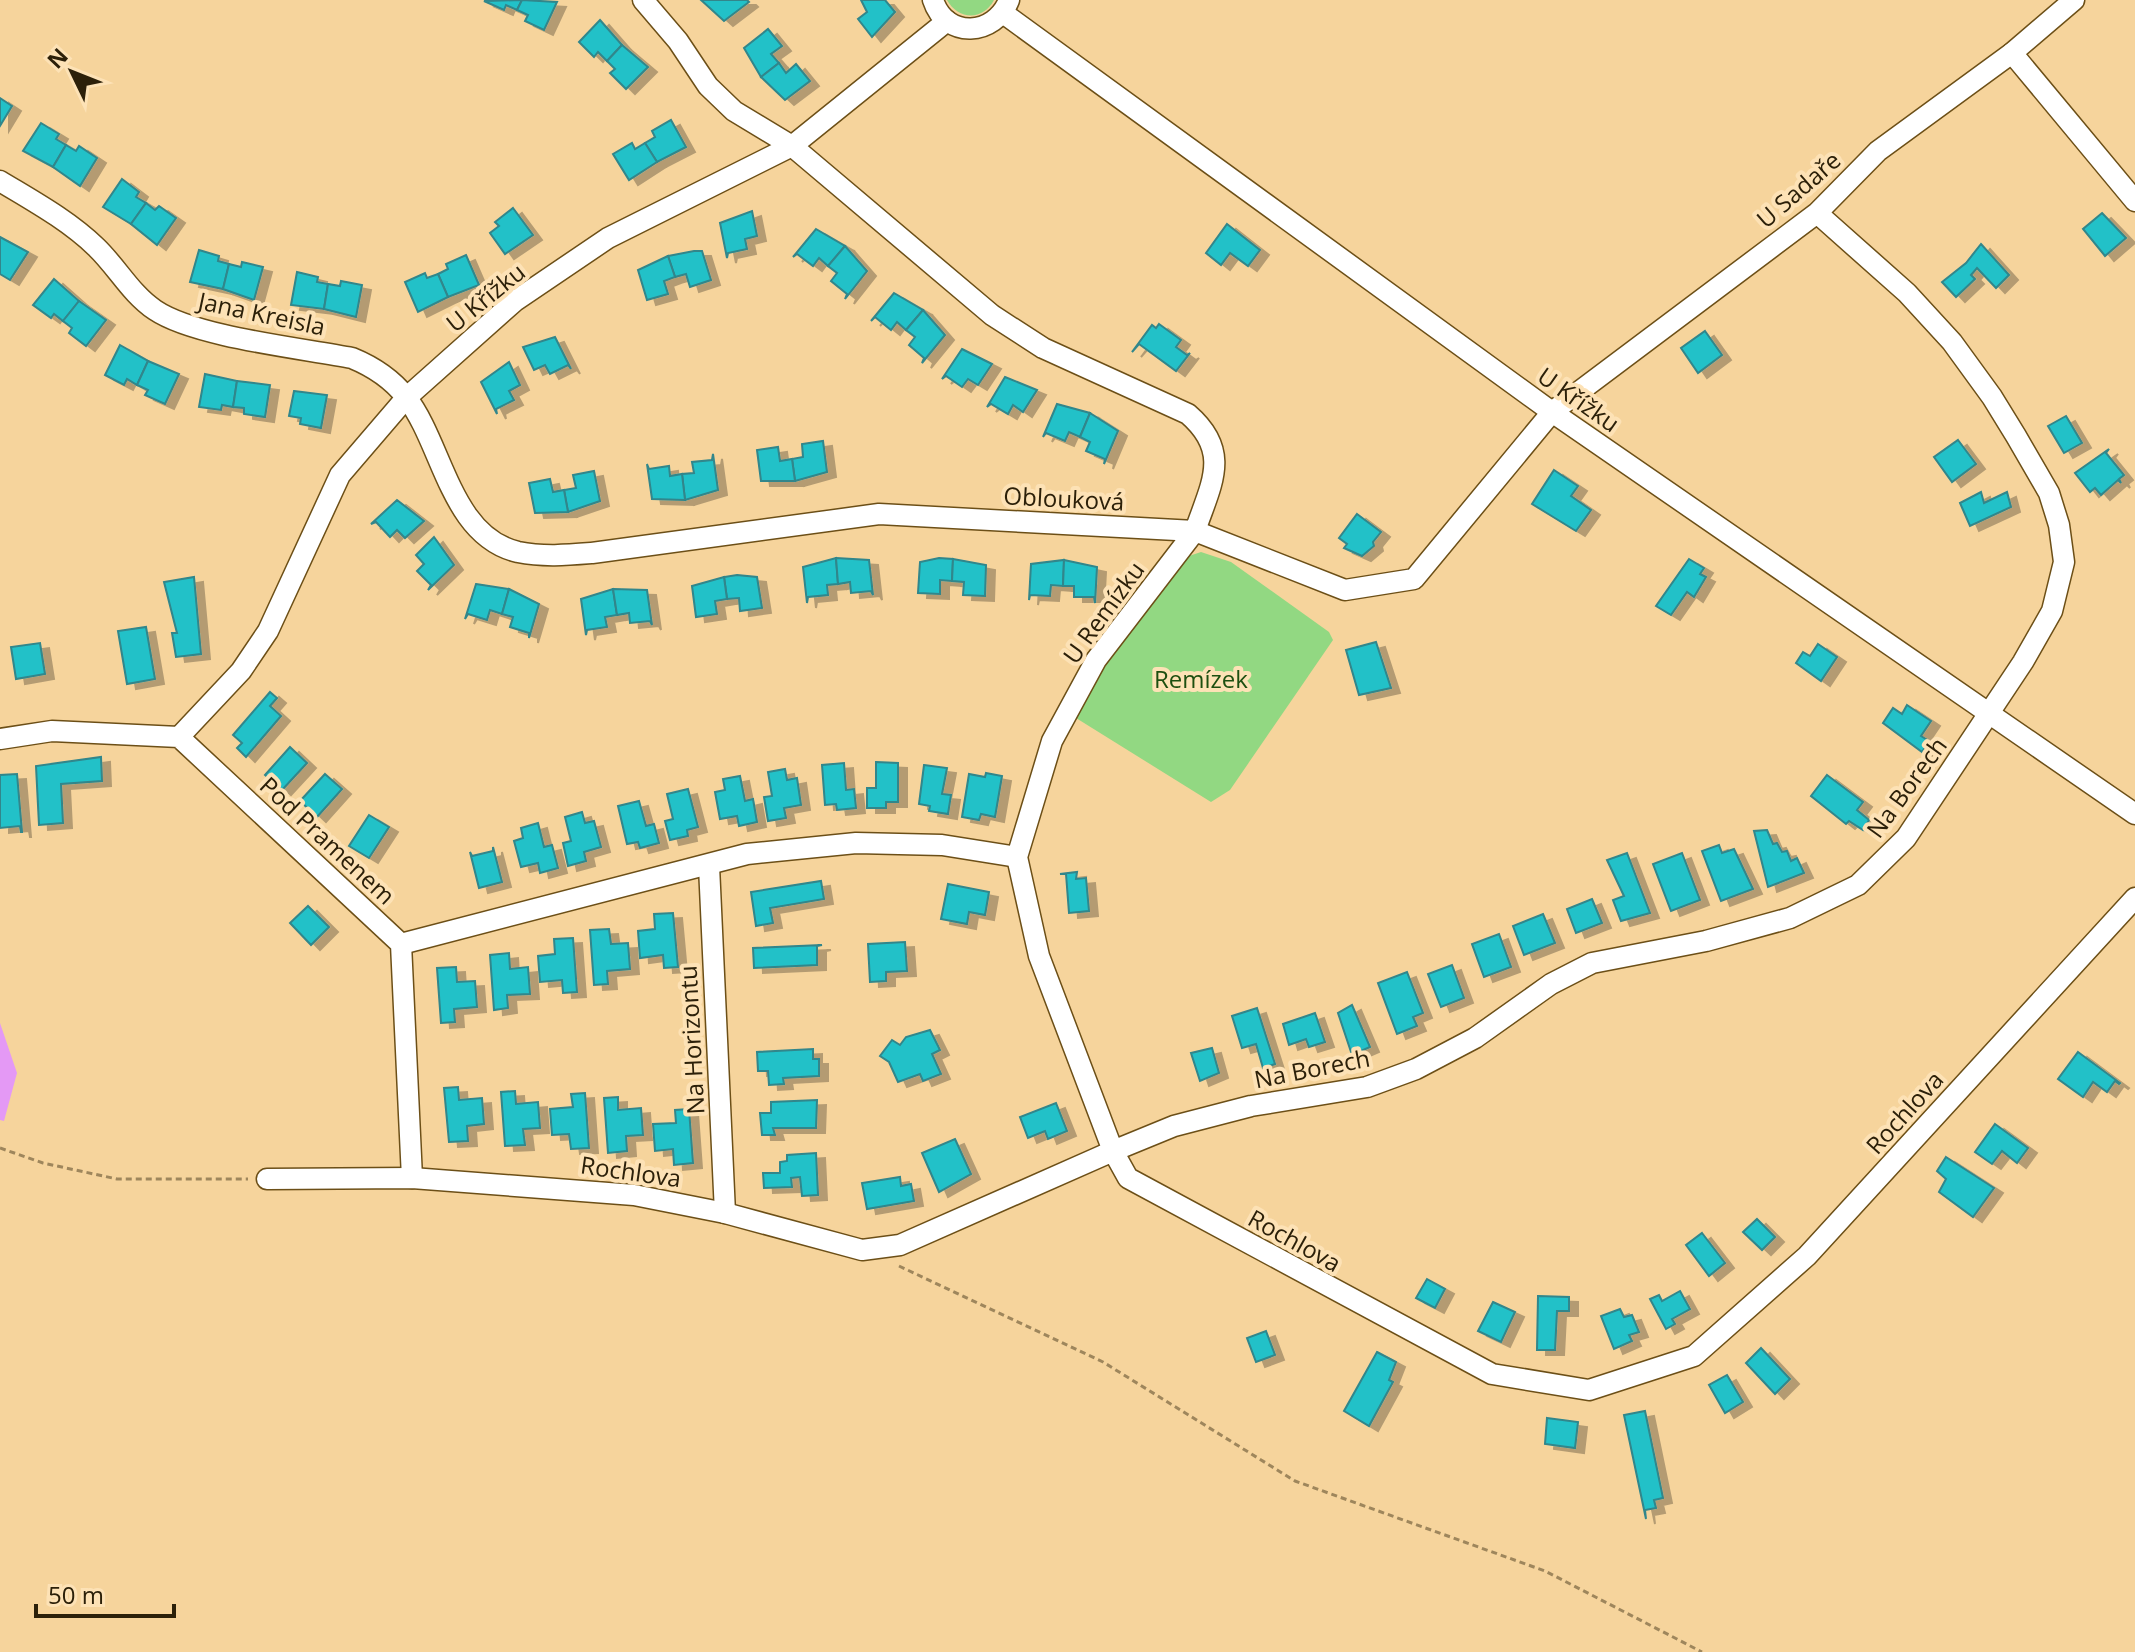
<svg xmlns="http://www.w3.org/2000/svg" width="2135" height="1652" font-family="'Open Sans',sans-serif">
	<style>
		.green { fill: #92d882 }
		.water { fill: #e499f5 }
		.building { fill: #23c1c8; stroke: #30868b; stroke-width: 2; filter: url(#shadow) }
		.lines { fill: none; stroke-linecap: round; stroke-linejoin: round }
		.minor-casing { stroke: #6c4f17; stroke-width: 23 }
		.path { stroke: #9e865c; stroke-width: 3; stroke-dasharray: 6 4; stroke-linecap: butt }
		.minor { stroke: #fff; stroke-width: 20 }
		.labels { text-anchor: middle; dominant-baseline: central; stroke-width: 8; stroke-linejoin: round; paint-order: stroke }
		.street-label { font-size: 24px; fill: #2c2009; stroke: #fde2b6 }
		.park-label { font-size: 24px; fill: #1d4f10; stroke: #fde2b6 }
	</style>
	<defs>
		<filter id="shadow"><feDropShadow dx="9" dy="5" stdDeviation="0" flood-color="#0004"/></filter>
	</defs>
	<rect width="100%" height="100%" fill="#f6d49c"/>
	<g class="green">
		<path d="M947 0H994C983 21 958 20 947 0Z"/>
		<polygon points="1201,552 1231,562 1329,632 1333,640 1230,790 1211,802 1076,718 1071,708 1177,560"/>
	</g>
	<polygon class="water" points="0,1023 17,1073 4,1121 0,1120"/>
	<g class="building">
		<polygon points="522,0 517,10 506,5 504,10 484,1"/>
		<polygon points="522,0 557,2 544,30 525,21 528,15 517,10"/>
		<polygon points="701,0 747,0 749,2 724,21"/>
		<polygon points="861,0 885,0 895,12 872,37 858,19 867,12"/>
		<polygon points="600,20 622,45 607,61 598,52 594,57 579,42"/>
		<polygon points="768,29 782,46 771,54 779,63 761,77 744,48"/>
		<polygon points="622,45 648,67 626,89 610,73 615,69 607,61"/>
		<polygon points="779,63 786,73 796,64 810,81 785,100 761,77"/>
		<polygon points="0,98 12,106 0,126"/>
		<polygon points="671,120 686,147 657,162 645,143 655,137 652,131"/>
		<polygon points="41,123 59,134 56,139 66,145 53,167 23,151"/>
		<polygon points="632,143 635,149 645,143 657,162 629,180 613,154"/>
		<polygon points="66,145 76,151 79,146 97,158 80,186 53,167"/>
		<polygon points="122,179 139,192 136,197 146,203 131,224 103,207"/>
		<polygon points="146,203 155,210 159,206 176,218 157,245 131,224"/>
		<polygon points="513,208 533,235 505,254 490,233 499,226 495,222"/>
		<polygon points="752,211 757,236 745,239 747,249 728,253 727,258 720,223"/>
		<polygon points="2102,213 2126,238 2105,256 2083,229"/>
		<polygon points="1227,224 1260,250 1248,266 1230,253 1221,265 1206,253"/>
		<polygon points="816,229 845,246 828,266 819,258 813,266 797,254 793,257"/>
		<polygon points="0,237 28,252 10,280 0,274"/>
		<polygon points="1981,244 2009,275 1996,288 1977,268 1971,275 1975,279 1956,297 1942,282 1966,263"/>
		<polygon points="845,246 867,271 845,299 847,294 831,281 837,273 828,266"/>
		<polygon points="199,250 219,256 218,261 229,264 223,289 190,282"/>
		<polygon points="694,251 702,251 711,280 690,287 686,274 675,277 668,256"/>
		<polygon points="466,255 479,285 448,297 438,274 448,269 446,264"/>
		<polygon points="668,256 675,277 664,281 668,294 647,300 638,270"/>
		<polygon points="242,262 263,267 254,300 223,289 229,264 241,267"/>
		<polygon points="297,272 318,277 317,282 328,284 324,309 291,305"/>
		<polygon points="425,273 427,278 438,274 448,297 418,312 405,282"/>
		<polygon points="54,279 79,301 63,321 54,314 51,318 33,305"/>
		<polygon points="341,281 362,285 356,317 324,309 328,284 340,286"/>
		<polygon points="894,293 923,310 906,330 897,322 891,330 875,317 871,321"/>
		<polygon points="79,301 106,320 86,346 69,333 72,328 63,321"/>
		<polygon points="923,310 945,335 922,363 924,358 909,345 915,337 906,330"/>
		<polygon points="1159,324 1181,340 1176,347 1187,355 1190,353 1176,371 1139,344 1132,352 1152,325 1156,328"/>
		<polygon points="1705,331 1722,355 1698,373 1681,348"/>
		<polygon points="555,337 571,369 568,365 550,374 545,365 534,370 523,347"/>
		<polygon points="120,345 148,361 137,385 127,379 124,385 105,375"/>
		<polygon points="962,349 992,364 978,385 968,379 962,387 946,376 942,379"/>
		<polygon points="148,361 179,374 165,404 145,395 148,390 137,385"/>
		<polygon points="509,362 520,385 509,391 514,400 496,409 497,414 481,382"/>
		<polygon points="205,374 237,381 233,407 222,405 221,410 199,407"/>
		<polygon points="1005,377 1037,390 1023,412 1013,405 1008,414 991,404 987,407"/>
		<polygon points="237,381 270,385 265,417 244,414 244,408 233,407"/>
		<polygon points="294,391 327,395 321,428 300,424 301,418 289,416"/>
		<polygon points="1057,404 1090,413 1080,437 1069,432 1065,441 1046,433 1043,437"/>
		<polygon points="1090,413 1118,431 1104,464 1105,459 1086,451 1090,442 1080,437"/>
		<polygon points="2066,416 2082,443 2064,453 2048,426"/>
		<polygon points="1958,440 1976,464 1952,482 1934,457"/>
		<polygon points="823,441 827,472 795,481 792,459 803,457 802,444"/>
		<polygon points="778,447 780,461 792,459 795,481 761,481 757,450"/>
		<polygon points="2109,449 2106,453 2124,475 2119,479 2121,483 2118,480 2101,495 2095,488 2090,492 2075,473"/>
		<polygon points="713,454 718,490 685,500 682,474 694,473 692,462 712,460"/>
		<polygon points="647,464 649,469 669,466 670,476 682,474 685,500 652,499"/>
		<polygon points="1554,470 1578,486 1571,496 1591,510 1576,531 1532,504"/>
		<polygon points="594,471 600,501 568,512 564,490 576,488 573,475"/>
		<polygon points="550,479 553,492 564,490 568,512 535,513 529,483"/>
		<polygon points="1981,492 1984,503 2007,492 2011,507 1970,526 1960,503"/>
		<polygon points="397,500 424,521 405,538 397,530 390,537 376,522 371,524"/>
		<polygon points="1357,514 1381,532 1373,542 1374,546 1362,556 1344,548 1347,544 1339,538"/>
		<polygon points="434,537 454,565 428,590 431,585 417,571 424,564 416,555"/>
		<polygon points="836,558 838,584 827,585 828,595 808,597 807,603 803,567"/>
		<polygon points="836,558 869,560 873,595 871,591 851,593 850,582 838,584"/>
		<polygon points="939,558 953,559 952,581 940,580 940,594 918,593 920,562"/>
		<polygon points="953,559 986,565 985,596 963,595 964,582 952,581"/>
		<polygon points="1689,559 1704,568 1700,574 1706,577 1694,597 1687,592 1671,615 1656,606"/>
		<polygon points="1064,560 1063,586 1051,585 1050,596 1030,595 1029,600 1031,564"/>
		<polygon points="1064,560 1097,567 1095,603 1094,597 1074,597 1074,586 1063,586"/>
		<polygon points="737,575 757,577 762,608 740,611 739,598 727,599 724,577"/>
		<polygon points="194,577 201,654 176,657 172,633 177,633 164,582"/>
		<polygon points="724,577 727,599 715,601 717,614 696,617 692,586"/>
		<polygon points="476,584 509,589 502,614 490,610 487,620 468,614 465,619"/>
		<polygon points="509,589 539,604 529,638 529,633 510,627 513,617 502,614"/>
		<polygon points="613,589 617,615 605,617 607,627 587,630 586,635 581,599"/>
		<polygon points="613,589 647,590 652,625 650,621 630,623 629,613 617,615"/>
		<polygon points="146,627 155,679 127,684 118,631"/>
		<polygon points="1376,642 1391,688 1359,695 1346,650"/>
		<polygon points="40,643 45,674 16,679 11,647"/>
		<polygon points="1818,644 1837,657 1821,681 1796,663 1803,652 1810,656"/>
		<polygon points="270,692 277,698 270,706 281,716 246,757 237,748 242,743 233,735"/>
		<polygon points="1907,705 1931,721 1921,736 1929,741 1922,752 1883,723 1893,708 1902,714"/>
		<polygon points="290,747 307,763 282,790 265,775"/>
		<polygon points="101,757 102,781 61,784 63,823 39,825 36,766"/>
		<polygon points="876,762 898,763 898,802 886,802 886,808 867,808 867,788 876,788"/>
		<polygon points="844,763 846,790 854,789 856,808 837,810 836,804 825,805 822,765"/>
		<polygon points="924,765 947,768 942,794 951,795 948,814 929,811 930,806 919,804"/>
		<polygon points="785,769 787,780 797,778 801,805 784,808 786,818 768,821 764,797 772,796 768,772"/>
		<polygon points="986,773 1002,776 995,817 981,814 979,820 962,817 969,774 985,777"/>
		<polygon points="17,774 22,832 21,832 20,826 0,828 0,775"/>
		<polygon points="325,774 342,789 317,817 300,801"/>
		<polygon points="1827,775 1863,802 1857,810 1869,820 1863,830 1849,821 1846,824 1811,796"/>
		<polygon points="740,776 745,801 753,799 757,822 739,826 737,816 720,819 715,792 725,790 723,779"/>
		<polygon points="688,789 698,827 687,830 688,836 670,840 665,821 673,819 667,794"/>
		<polygon points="639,801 646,826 654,824 659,843 640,848 638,842 627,844 618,806"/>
		<polygon points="582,812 585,823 594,821 601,847 584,852 586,861 568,866 563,843 571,841 565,817"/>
		<polygon points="369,815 389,827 369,858 349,846"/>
		<polygon points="538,823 544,847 552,845 558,868 540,873 538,863 521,867 514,841 523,838 521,828"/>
		<polygon points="1767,830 1773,844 1777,843 1782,852 1787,851 1791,861 1797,858 1804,873 1768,887 1754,831"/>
		<polygon points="1719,845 1722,853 1734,849 1753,889 1721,901 1702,851"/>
		<polygon points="493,847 502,882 479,888 470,852 472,856 493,851"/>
		<polygon points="1627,853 1650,913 1621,921 1613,900 1624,896 1607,860"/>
		<polygon points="1682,853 1700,900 1671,911 1653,864"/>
		<polygon points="1077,872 1076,879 1086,878 1089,911 1069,913 1066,874 1060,874"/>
		<polygon points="821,881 824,899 770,908 773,923 756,926 751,892"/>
		<polygon points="948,884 989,892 985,915 969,912 967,924 941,919"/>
		<polygon points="1592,899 1602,923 1576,933 1567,909"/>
		<polygon points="308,906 329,927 311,945 290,923"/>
		<polygon points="673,913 678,967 664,968 663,955 640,958 638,931 655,929 654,914"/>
		<polygon points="1543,914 1555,943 1524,955 1513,926"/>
		<polygon points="609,929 611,944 628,943 630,969 607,971 608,984 594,985 590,930"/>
		<polygon points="1499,934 1511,967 1484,977 1472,944"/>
		<polygon points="573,938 577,992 563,993 562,980 540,982 538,956 555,954 554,939"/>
		<polygon points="905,942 907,971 886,972 886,981 870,982 868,944"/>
		<polygon points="822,945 817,946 817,965 754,968 753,948"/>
		<polygon points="509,953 510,969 528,967 530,994 507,995 508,1008 494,1010 490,955"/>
		<polygon points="1452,965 1464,998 1441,1007 1428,974"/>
		<polygon points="456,967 457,982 475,981 477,1007 454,1009 455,1022 441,1023 437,968"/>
		<polygon points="1407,972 1423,1013 1413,1017 1417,1026 1397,1034 1378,983"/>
		<polygon points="1352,1005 1370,1047 1352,1055 1338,1013"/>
		<polygon points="1257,1008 1275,1064 1263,1068 1256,1044 1242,1048 1232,1016"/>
		<polygon points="1315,1013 1325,1042 1309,1047 1306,1039 1289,1045 1283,1024"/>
		<polygon points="930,1030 940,1050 932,1054 941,1074 923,1081 920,1074 898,1082 889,1062 880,1056 892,1040 900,1045 906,1037"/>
		<polygon points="1212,1048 1219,1073 1200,1081 1191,1053"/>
		<polygon points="813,1049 813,1059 819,1059 819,1076 783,1078 784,1084 769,1085 768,1071 758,1071 757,1052"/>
		<polygon points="2078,1052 2120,1083 2119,1084 2115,1081 2107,1092 2093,1082 2083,1097 2058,1079"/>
		<polygon points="458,1087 459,1100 482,1098 484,1124 467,1126 468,1141 449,1142 444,1088"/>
		<polygon points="515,1091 516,1104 538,1102 540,1128 523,1129 525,1145 505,1146 501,1092"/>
		<polygon points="585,1093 589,1148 571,1149 569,1134 552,1135 550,1109 573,1107 571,1094"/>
		<polygon points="618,1097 618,1110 641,1108 643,1135 626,1136 627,1151 608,1153 604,1098"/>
		<polygon points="817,1100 816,1128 773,1128 775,1135 762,1135 760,1113 771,1113 771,1102"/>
		<polygon points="1056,1103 1067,1131 1048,1139 1045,1131 1028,1138 1020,1117"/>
		<polygon points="689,1109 693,1163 674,1165 673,1149 655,1151 653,1124 676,1123 675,1110"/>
		<polygon points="1995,1124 2028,1148 2017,1163 2002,1151 1992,1164 1975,1152"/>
		<polygon points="955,1139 971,1174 939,1192 922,1153"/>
		<polygon points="816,1153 818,1195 802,1196 800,1177 791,1178 792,1187 764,1188 763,1173 780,1173 780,1162 787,1161 787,1155"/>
		<polygon points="1946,1157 1994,1188 1973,1217 1939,1192 1946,1179 1937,1171"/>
		<polygon points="900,1177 901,1186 911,1184 914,1201 867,1209 862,1183"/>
		<polygon points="1757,1219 1775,1237 1762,1250 1743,1232"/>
		<polygon points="1702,1233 1725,1263 1709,1276 1686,1245"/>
		<polygon points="1427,1279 1445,1289 1435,1308 1416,1298"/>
		<polygon points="1680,1291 1690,1309 1672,1319 1675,1324 1666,1329 1650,1299 1659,1295 1662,1301"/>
		<polygon points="1538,1296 1569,1297 1569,1311 1557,1311 1555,1350 1537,1350"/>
		<polygon points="1493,1302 1515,1312 1501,1342 1478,1331"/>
		<polygon points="1620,1309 1624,1317 1632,1315 1639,1332 1629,1335 1632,1341 1614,1349 1601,1316"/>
		<polygon points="1266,1331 1275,1355 1256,1362 1247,1338"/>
		<polygon points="1761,1348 1790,1379 1775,1394 1746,1363"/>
		<polygon points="1377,1352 1396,1362 1389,1380 1393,1382 1369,1426 1344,1411"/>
		<polygon points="1727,1375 1743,1402 1725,1413 1709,1385"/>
		<polygon points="1645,1411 1663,1498 1654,1500 1656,1508 1645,1510 1646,1519 1624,1415"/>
		<polygon points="1547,1418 1578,1422 1575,1448 1545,1444"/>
	</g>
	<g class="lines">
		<defs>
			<g id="minor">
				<path d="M933 0C946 40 995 36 1009 0"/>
				<polyline points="1003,13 1552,412 2135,814"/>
				<polyline points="2012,53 2135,201"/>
				<path d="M0 181C33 201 68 220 96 247 117 267 131 294 155 310 195 337 301 348 352 358 374 367 391 378 406 397 443 444 450 536 518 552 543 557 567 555 592 553L879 514 1195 531C1211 484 1232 452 1188 414L1043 348 992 315 792 146 734 111 708 86 678 41 643 0"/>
				<polyline points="1817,213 1907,293 1952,342 1992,397 2016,436 2049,493 2059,525 2064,562 2052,611 2023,662 1906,838 1858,885 1790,918 1706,941 1592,963 1551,984 1475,1038 1416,1069 1367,1087 1251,1106 1174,1126 1113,1151 1039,956 1017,857 1052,741 1096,660 1195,531 1345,590 1414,579 1552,412 1817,213 1878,151 2012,53 2074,0"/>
				<polyline points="179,737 241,671 268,631 340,475 406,398 515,301 608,238 792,146 947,21"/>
				<polyline points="0,739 52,731 179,737 401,944 412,1178"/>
				<polyline points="709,866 725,1213"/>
				<polyline points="401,944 747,854 856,843 942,845 1017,857"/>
				<polyline points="267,1179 412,1178 634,1195 725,1213 862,1250 900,1245 1113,1151 1128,1178 1492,1374 1589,1390 1694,1356 1807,1256 2135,898"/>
			</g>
		</defs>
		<use href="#minor" class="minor-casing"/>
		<g class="path">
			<polyline points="0,1148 43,1163 117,1179 248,1179"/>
			<polyline points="899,1266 1103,1362 1295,1481 1545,1571 1702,1652"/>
		</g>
		<use href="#minor" class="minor"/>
	</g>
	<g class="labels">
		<g class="street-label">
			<text transform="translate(1798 189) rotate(-41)">U Sadaře</text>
			<text transform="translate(485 297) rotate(-39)">U Křížku</text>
			<text transform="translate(262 313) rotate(12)">Jana Kreisla</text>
			<text transform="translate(1579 399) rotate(35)">U Křížku</text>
			<text transform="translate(1064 498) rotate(3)">Oblouková</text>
			<text transform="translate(1103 612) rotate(-54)">U Remízku</text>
			<text transform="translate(1906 787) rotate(-54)">Na Borech</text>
			<text transform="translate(328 840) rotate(43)">Pod Pramenem</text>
			<text transform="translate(691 1040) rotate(-93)">Na Horizontu</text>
			<text transform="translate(1312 1068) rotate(-11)">Na Borech</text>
			<text transform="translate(1904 1112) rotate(-48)">Rochlova</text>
			<text transform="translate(631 1171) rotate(8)">Rochlova</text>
			<text transform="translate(1295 1240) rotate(29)">Rochlova</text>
		</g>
		<g class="park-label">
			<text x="1201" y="678">Remízek</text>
		</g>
	</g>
	<g transform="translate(72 72) rotate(313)" stroke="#fde2b6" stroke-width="6" paint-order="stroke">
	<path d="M0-6L14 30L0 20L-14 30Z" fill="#2c2009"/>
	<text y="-12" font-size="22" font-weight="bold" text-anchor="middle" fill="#2c2009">N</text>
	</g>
	<path d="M36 1604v12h138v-12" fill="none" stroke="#2c2009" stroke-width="4"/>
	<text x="48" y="1604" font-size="24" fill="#2c2009" stroke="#fde2b6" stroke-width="6" paint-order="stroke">50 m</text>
</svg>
